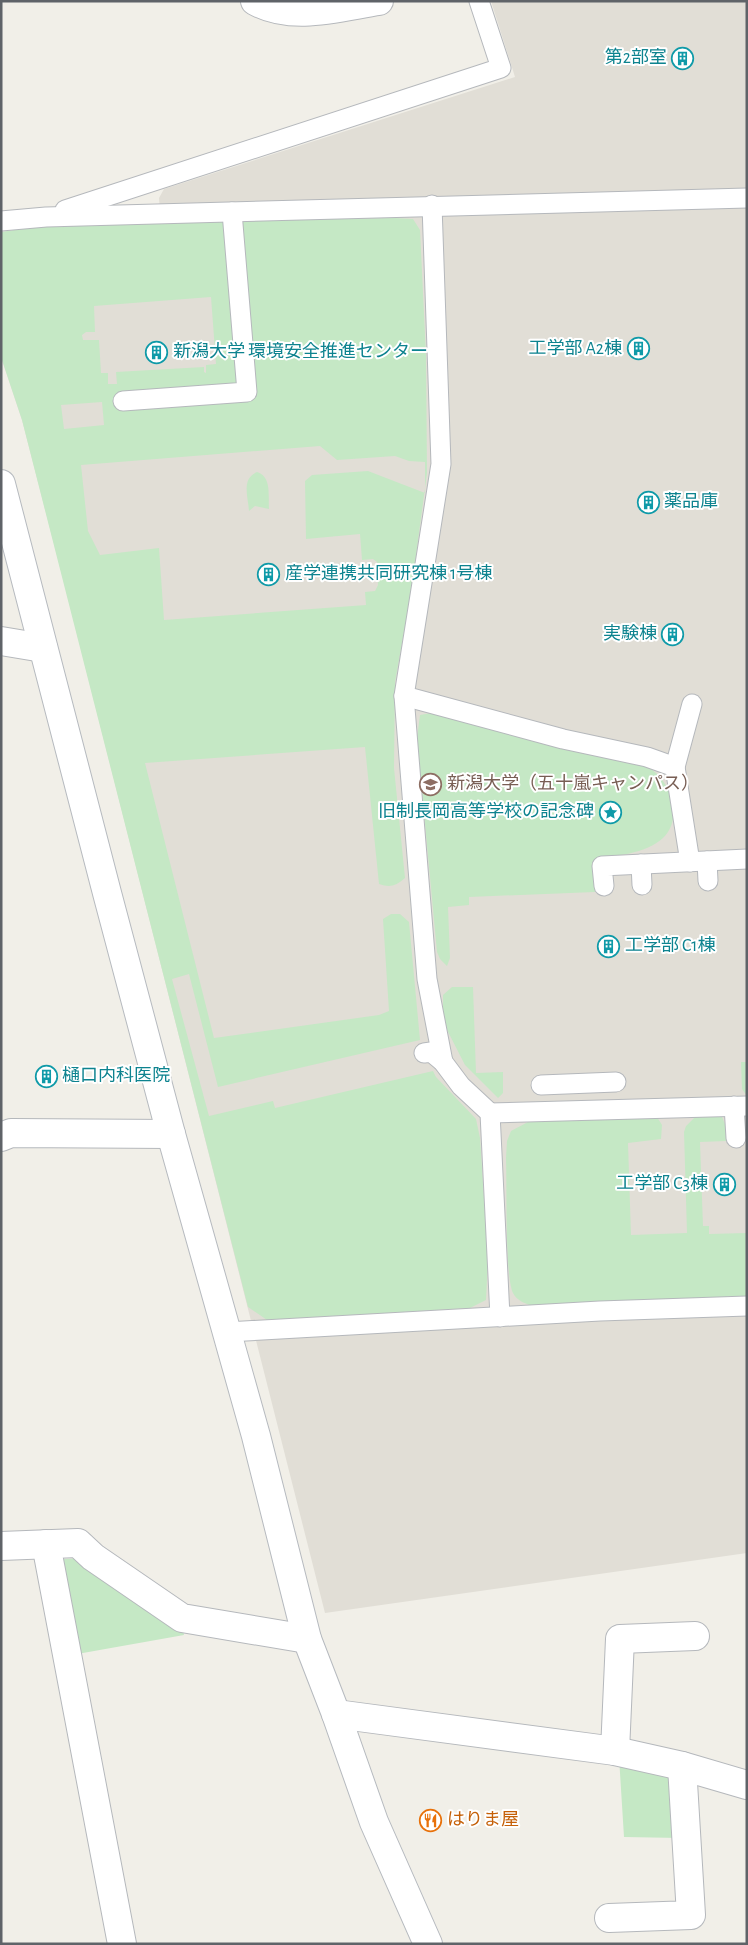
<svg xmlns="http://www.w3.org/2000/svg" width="748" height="1945" font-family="'Alegreya Sans','Noto Sans JP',sans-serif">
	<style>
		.education { fill: #e1ded6 }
		.green { fill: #c5e8c5; fill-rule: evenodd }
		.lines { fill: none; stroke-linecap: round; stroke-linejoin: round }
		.lane-casing { stroke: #b5b8bc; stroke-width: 21 }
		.street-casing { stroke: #b5b8bc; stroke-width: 30 }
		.secondary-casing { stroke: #b6babf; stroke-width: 30 }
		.lane { stroke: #fff; stroke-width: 19 }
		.street { stroke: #fff; stroke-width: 28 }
		.secondary { stroke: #fff; stroke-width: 28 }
		.labels { text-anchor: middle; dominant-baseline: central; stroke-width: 4; stroke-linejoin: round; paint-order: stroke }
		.culture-label { font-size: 18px; fill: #0d838f; stroke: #fff; text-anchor: end }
		.education-label { font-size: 18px; fill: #785e54; stroke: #fff; text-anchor: start }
		.food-label { font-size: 18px; fill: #c56008; stroke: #fff; text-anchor: start }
	</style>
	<rect width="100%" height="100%" fill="#f1efe8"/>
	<polygon class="education" points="491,1 747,1 747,1553 325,1613 69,602 22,420 1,357 1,232 161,222 159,198 164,189 515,77"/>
	<g class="green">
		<path d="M394 218 413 219 420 230 426 356 427 473 411 593 395 682 394 768 405 878C396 886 390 888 379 884L365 747 145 763 214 1038 379 1015 389 1011 383 919 391 914H400L409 922 420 1040 218 1087 189 974 172 979 209 1116 273 1101 275 1108 433 1071 436 1077 476 1119 480 1138 488 1258 486 1300 470 1308 267 1320 248 1307 22 420 1 357V232L53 224ZM211 297 216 364 206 365V373L204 372V367L116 372 117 384H108V373H101L99 340H83L82 335 86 332H95L94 306ZM102 402 104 425 64 429 61 405ZM320 446 337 460 395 456 409 461 425 462V493L368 471 312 475 305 481 306 539 360 534 362 560 373 559 377 562 378 585 375 591 365 592 366 605 164 620 159 548 100 555 88 531 81 465Z"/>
		<path d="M257 472C272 477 268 495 269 509L255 506 249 511C248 496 241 479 257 472Z"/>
		<path d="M431 713 629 758C637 762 649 766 656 773 673 789 682 819 663 838 646 854 616 855 594 860L595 892 469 897V905L448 907 450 958 447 966 440 959 437 952 417 738 420 715Z"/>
		<polygon points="452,987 473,987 476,1073 503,1072 503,1093 498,1098 465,1065 443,1022 443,995"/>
		<polygon points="741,1062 747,1062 747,1096 742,1089"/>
		<path d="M715 1115 722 1117 725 1124 726 1141 700 1142 703 1226H709V1234L747 1233V1299L532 1306C525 1303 517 1301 513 1293 505 1278 507 1182 506 1158L507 1141 511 1131 528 1122 657 1117 662 1125 661 1139 628 1143 631 1235 687 1233 684 1132 686 1126 696 1116Z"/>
		<polygon points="93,1557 179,1615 184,1635 66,1656 52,1560"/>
		<polygon points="619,1757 677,1770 680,1838 624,1837"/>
	</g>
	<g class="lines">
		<defs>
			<g id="lane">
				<polyline points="432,205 441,464 404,696 427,979 443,1062"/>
				<polyline points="65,210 501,68 479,1"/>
				<polyline points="1,221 46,217 747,198"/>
				<polyline points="123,401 247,392 232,212"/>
				<polyline points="404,696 563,739 647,757 675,767 690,862"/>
				<polyline points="675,767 692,704"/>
				<polyline points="707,861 708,881"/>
				<polyline points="641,864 642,885"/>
				<polyline points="604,886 602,866 747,859"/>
				<polyline points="424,1053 431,1052 443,1062 461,1086 490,1113 500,1317"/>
				<polyline points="541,1085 616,1082"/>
				<polyline points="734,1106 736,1138"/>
				<polyline points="490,1113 747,1106"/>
				<polyline points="227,1332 600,1311 747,1306"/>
			</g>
			<g id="street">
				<path d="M255 1C292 22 340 7 379 1"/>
				<polyline points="1,641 43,648"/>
				<polyline points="1,1137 11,1133 171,1134"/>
				<polyline points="46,1544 122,1944"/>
				<polyline points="1,1546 78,1543 93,1557 182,1618 307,1639"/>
				<polyline points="336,1714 615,1751 682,1766 747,1785"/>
				<polyline points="615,1751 620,1639 695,1636"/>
				<polyline points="609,1918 691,1915 682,1766"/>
			</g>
			<polyline id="secondary" points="1,484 107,893 171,1134 256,1436 307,1639 336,1714 374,1822 428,1944"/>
		</defs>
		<use href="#lane" class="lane-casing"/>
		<use href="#street" class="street-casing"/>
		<use href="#secondary" class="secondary-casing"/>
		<use href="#lane" class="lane"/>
		<use href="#street" class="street"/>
		<use href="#secondary" class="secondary"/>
	</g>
	<defs>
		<symbol id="building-ring" viewBox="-11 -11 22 22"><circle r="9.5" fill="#fff" stroke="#0f9aa8" stroke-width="1.5"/><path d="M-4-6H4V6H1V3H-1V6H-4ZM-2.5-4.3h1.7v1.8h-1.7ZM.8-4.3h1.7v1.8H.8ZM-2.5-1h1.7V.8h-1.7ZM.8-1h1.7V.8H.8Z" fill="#0f9aa8"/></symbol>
		<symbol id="university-ring" viewBox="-11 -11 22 22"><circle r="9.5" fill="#fff" stroke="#8d6e63" stroke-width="1.5"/><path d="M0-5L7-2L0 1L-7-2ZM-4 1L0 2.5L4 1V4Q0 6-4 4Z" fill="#8d6e63"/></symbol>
		<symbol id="sight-ring" viewBox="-11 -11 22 22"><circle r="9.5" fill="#fff" stroke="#0f9aa8" stroke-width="1.5"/><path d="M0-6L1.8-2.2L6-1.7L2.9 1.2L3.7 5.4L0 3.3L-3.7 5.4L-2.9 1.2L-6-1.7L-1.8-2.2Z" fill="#0f9aa8"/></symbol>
		<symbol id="restaurant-ring" viewBox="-11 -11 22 22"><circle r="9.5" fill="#fff" stroke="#e8710a" stroke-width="1.5"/><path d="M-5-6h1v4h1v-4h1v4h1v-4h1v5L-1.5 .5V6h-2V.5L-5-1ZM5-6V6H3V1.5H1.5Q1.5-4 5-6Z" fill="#e8710a"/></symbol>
	</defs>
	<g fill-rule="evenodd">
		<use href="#building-ring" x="670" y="46" width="25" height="25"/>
		<use href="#building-ring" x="626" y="336" width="25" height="25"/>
		<use href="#building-ring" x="144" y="340" width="25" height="25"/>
		<use href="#building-ring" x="636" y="490" width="25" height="25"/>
		<use href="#building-ring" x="256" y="562" width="25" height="25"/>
		<use href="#building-ring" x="660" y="622" width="25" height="25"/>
		<use href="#university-ring" x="418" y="772" width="25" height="25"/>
		<use href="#sight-ring" x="598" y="800" width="25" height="25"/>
		<use href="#building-ring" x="596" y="934" width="25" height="25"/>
		<use href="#building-ring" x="34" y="1064" width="25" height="25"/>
		<use href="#building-ring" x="712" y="1172" width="25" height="25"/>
		<use href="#restaurant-ring" x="418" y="1808" width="25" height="25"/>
	</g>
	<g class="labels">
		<g class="culture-label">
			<text x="667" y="58">第2部室</text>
			<text x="622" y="349">工学部 A2棟</text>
			<text x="173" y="352" text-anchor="start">新潟大学 環境安全推進センター</text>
			<text x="664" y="502" text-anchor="start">薬品庫</text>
			<text x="285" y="574" text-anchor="start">産学連携共同研究棟 1号棟</text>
			<text x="657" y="634">実験棟</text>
			<text x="594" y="812">旧制長岡高等学校の記念碑</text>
			<text x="625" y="946" text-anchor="start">工学部 C1棟</text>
			<text x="62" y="1076" text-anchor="start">樋口内科医院</text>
			<text x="708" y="1184">工学部 C3棟</text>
		</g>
		<g class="education-label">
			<text x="447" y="784">新潟大学（五十嵐キャンパス）</text>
		</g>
		<g class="food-label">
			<text x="447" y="1820">はりま屋</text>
		</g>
	</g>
	<rect width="748" height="1945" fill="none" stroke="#5f6368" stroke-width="5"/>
</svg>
